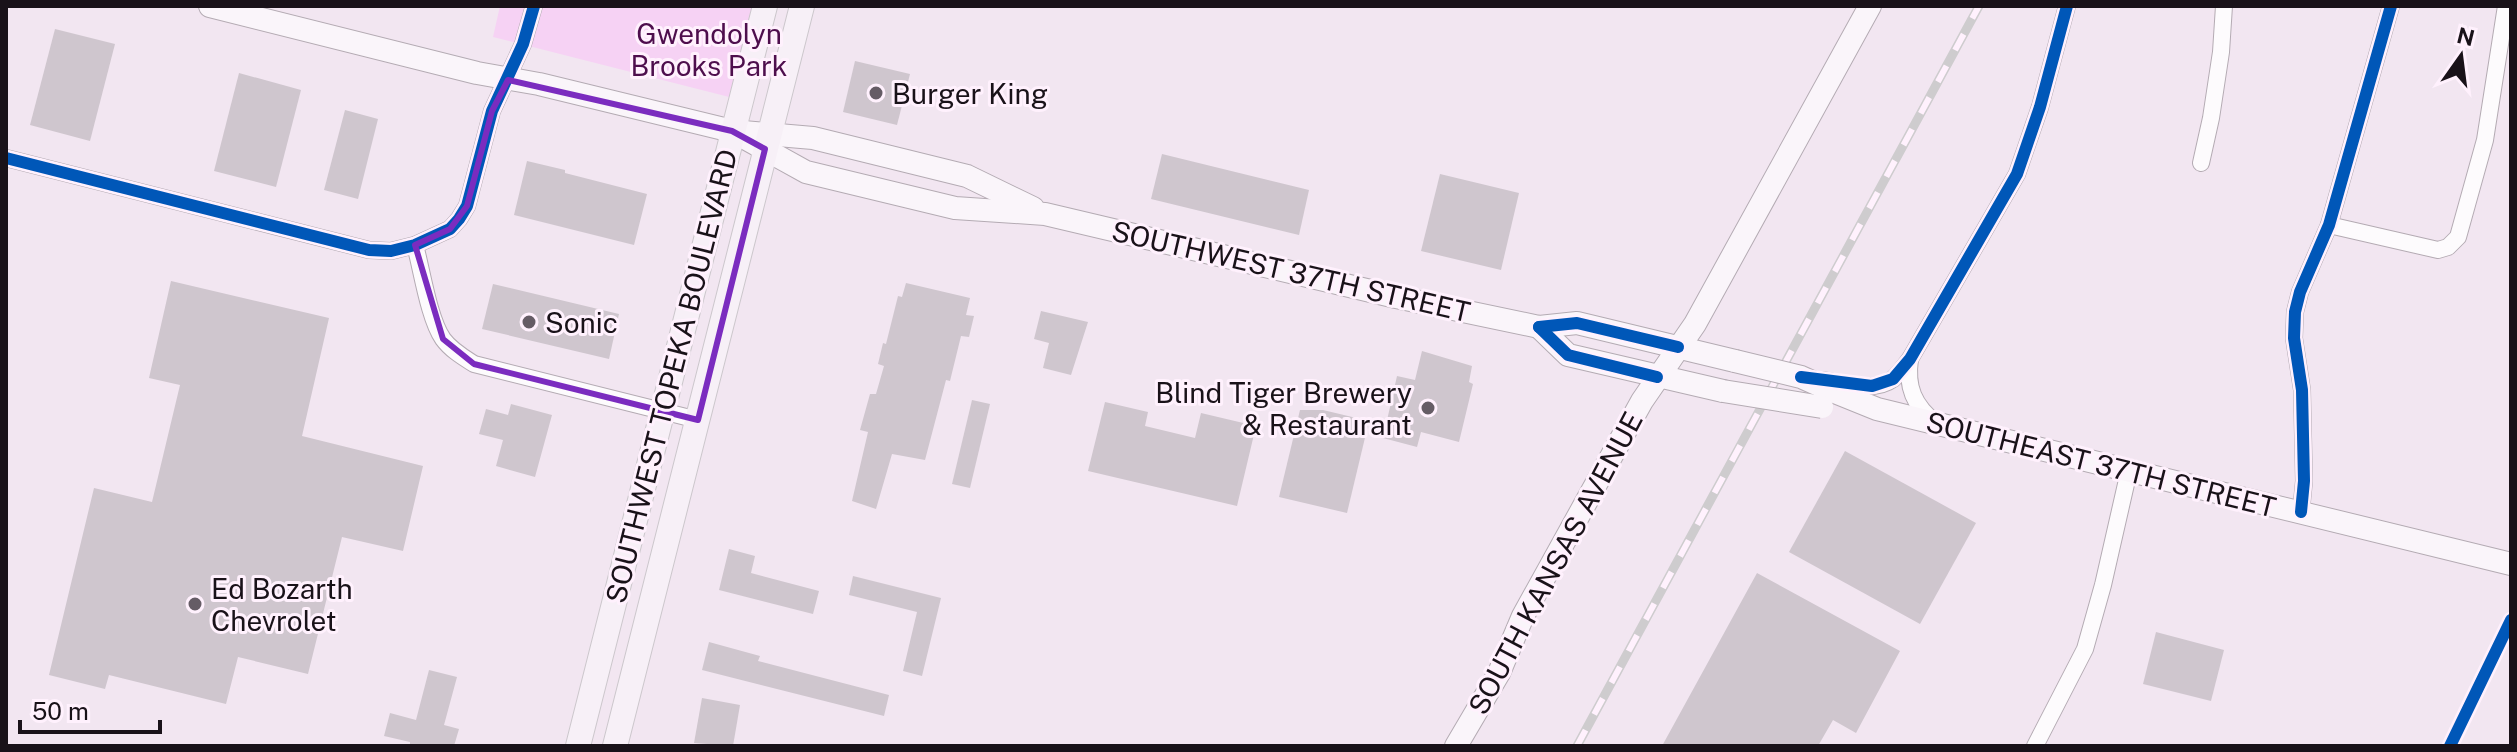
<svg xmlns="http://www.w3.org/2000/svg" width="2517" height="752" font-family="'Public Sans',sans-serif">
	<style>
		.green { fill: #f6d2f4 }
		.building { fill: #cfc6ce }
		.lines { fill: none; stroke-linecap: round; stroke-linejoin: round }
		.minor-casing { stroke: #b4abb3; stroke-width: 18 }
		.secondary-casing { stroke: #b4abb3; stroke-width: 24 }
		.primary-casing { stroke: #ccc7cc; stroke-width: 26 }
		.minor { stroke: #fdfbfd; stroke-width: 16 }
		.secondary { stroke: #faf5fa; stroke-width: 22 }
		.primary { stroke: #f7f0f7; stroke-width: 24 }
		.rail-casing { stroke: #ceccce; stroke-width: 9 }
		.rail { stroke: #fff1fd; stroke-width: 6; stroke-dasharray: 18; stroke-linecap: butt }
		.secondary-bridge-casing { stroke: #b4abb3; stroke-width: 24; stroke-linecap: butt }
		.secondary-bridge { stroke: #faf5fa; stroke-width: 22 }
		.cycleway-casing { stroke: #fff1fd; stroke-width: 17 }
		.cycleway { stroke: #0057b8; stroke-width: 12 }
		.marked { fill: none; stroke: #7b2cbf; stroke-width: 6; stroke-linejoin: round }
		.poi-dot { fill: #655c65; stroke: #fff1fd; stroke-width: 3 }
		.labels { text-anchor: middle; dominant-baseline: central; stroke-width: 6; stroke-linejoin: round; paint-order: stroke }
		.park-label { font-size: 28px; fill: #4e0e4d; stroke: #fff1fd }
		.poi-label { font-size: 28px; fill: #191219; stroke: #fff1fd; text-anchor: start }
		.street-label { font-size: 28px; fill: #191219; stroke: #fff1fd }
	</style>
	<rect width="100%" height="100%" fill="#f2e6f1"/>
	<polygon class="green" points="500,6 764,6 741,100 493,37"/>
	<g class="building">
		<polygon points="55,29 115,44 90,141 30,125"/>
		<polygon points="855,61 910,74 897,125 843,112"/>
		<polygon points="239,73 301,90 276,187 214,171"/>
		<polygon points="345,110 378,119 358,199 324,190"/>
		<polygon points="1162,154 1309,190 1299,235 1151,199"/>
		<polygon points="527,161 565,170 565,173 647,194 634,245 514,215"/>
		<polygon points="1440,174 1519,193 1501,270 1421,251"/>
		<polygon points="171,281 329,318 302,436 423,466 403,551 342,537 308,674 238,657 226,704 109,675 105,689 49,675 94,488 152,502 180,385 149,378"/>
		<polygon points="906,283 970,298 966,315 974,316 969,337 961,336 950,381 946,380 925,460 892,454 876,509 852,501 868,432 860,430 870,394 876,394 884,366 878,364 883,343 886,344 898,296 902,297"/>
		<polygon points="493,284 619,314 609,359 482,329"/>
		<polygon points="1041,311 1088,322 1071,375 1043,368 1049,343 1034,339"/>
		<polygon points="1422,351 1472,366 1469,382 1473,384 1459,442 1421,432 1417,447 1383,438 1397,376 1415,380"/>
		<polygon points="972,400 990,404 970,488 952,484"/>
		<polygon points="1105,402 1148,412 1145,426 1195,438 1201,413 1256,426 1237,506 1088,471"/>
		<polygon points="511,404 552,415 535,477 496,466 503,440 479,434 486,409 508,415"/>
		<polygon points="1300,410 1323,410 1369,421 1347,513 1279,497"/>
		<polygon points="1845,451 1976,523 1920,624 1789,552"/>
		<polygon points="729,549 755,556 751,573 819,591 813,614 719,590"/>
		<polygon points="1757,573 1900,651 1856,733 1833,720 1818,746 1662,746"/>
		<polygon points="853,576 941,598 922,676 903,671 917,612 849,595"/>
		<polygon points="2156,632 2224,650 2211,701 2143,684"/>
		<polygon points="709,642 760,656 758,661 889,695 884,716 702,670"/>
		<polygon points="429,670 457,677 444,725 459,729 454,746 410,746 410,742 384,736 390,713 416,720"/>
		<polygon points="702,698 740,705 733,746 694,743"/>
	</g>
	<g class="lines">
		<defs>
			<g id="minor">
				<polyline points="6,158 369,250 391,251 415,245 450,229 459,219 467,206 492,111 523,44 534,6"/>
				<polyline points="2201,163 2211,118 2221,52 2224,6"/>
				<polyline points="2329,225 2438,250 2448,247 2458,237 2485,140 2506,6"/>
				<path d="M415 245C422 271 429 319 443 339 451 350 463 357 474 364L698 420"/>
				<path d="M1910 359C1906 387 1914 406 1936 423"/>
				<path d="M1822 380C1843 383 1874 393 1893 379 1899 374 1905 365 1910 359L2017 174 2040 107 2067 6"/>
				<polyline points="2301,512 2304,481 2302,390 2294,338 2295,312 2300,292 2329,225 2391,6"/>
				<polyline points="2035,746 2085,649 2103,585 2129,471"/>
			</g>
			<g id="secondary">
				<polyline points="210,6 477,73 539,84 732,131 813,138 967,176 1033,208"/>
				<polyline points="732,131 806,172 955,208 1045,214 1396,297 1539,327 1577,323 1735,361"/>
				<polyline points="1539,327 1568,355 1723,391"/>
				<polyline points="1830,390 1877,409 2511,564"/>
				<polyline points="1456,746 1499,673 1523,616 1642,401 1695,324 1870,6"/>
			</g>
			<g id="primary">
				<polyline points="578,746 765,6"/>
				<polyline points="615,746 802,6"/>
			</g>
		</defs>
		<use href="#minor" class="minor-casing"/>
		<use href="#secondary" class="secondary-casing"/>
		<use href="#primary" class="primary-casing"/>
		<use href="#minor" class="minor"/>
		<use href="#secondary" class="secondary"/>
		<use href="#primary" class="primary"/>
		<defs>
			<polyline id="rail" points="1577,746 1979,6"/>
		</defs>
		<use href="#rail" class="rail-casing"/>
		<use href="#rail" class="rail"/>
		<defs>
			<g id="secondary-bridge">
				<polyline points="1735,361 1801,377 1830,390"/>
				<polyline points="1723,391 1822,407"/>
			</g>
		</defs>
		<use href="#secondary-bridge" class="secondary-bridge-casing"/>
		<use href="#secondary-bridge" class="secondary-bridge"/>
		<defs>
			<g id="cycleway">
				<polyline points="6,158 369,250 391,251 415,245 450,229 459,219 467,206 492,111 523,44 534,6"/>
				<polyline points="1539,327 1577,323 1678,347"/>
				<polyline points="1539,327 1568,355 1657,377"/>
				<polyline points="1801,377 1872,386 1893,379 1910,359 2017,174 2040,107 2067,6"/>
				<polyline points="2301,512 2304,481 2302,390 2294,338 2295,312 2300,292 2329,225 2391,6"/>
				<polyline points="2450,746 2511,620"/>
			</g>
		</defs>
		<use href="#cycleway" class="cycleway-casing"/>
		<use href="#cycleway" class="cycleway"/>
	</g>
	<path class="marked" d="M508 80 732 131 765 149 698 420 474 364 443 339 415 245 450 229 467 206 492 111Z"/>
	<g class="poi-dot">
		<circle cx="876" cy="93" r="8"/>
		<circle cx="529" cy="322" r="8"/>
		<circle cx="1428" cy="408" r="8"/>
		<circle cx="195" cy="604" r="8"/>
	</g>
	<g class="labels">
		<g class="park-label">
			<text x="709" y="33">Gwendolyn<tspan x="709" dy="32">Brooks Park</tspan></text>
		</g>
		<g class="poi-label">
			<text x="892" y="93">Burger King</text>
			<text x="545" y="322">Sonic</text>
			<text x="1412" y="392" text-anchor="end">Blind Tiger Brewery<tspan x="1412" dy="32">&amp; Restaurant</tspan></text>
			<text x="211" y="588">Ed Bozarth<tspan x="211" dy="32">Chevrolet</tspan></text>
		</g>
		<g class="street-label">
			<text transform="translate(1291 271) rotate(13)">SOUTHWEST 37TH STREET</text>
			<text transform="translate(671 376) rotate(-76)">SOUTHWEST TOPEKA BOULEVARD</text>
			<text transform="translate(2101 464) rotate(14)">SOUTHEAST 37TH STREET</text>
			<text transform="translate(1555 563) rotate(-62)">SOUTH KANSAS AVENUE</text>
		</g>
	</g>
	<rect width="2517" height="752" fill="none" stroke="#191219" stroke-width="16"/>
	<g transform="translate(2461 56) rotate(14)" stroke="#fff1fd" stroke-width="6" paint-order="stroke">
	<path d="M0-6L14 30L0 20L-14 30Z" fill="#191219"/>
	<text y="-12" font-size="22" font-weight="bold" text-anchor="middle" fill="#191219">N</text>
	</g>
	<path d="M20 720v12h140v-12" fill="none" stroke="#191219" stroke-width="4"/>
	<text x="32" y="720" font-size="24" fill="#191219" stroke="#fff1fd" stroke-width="6" paint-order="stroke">50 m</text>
</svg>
